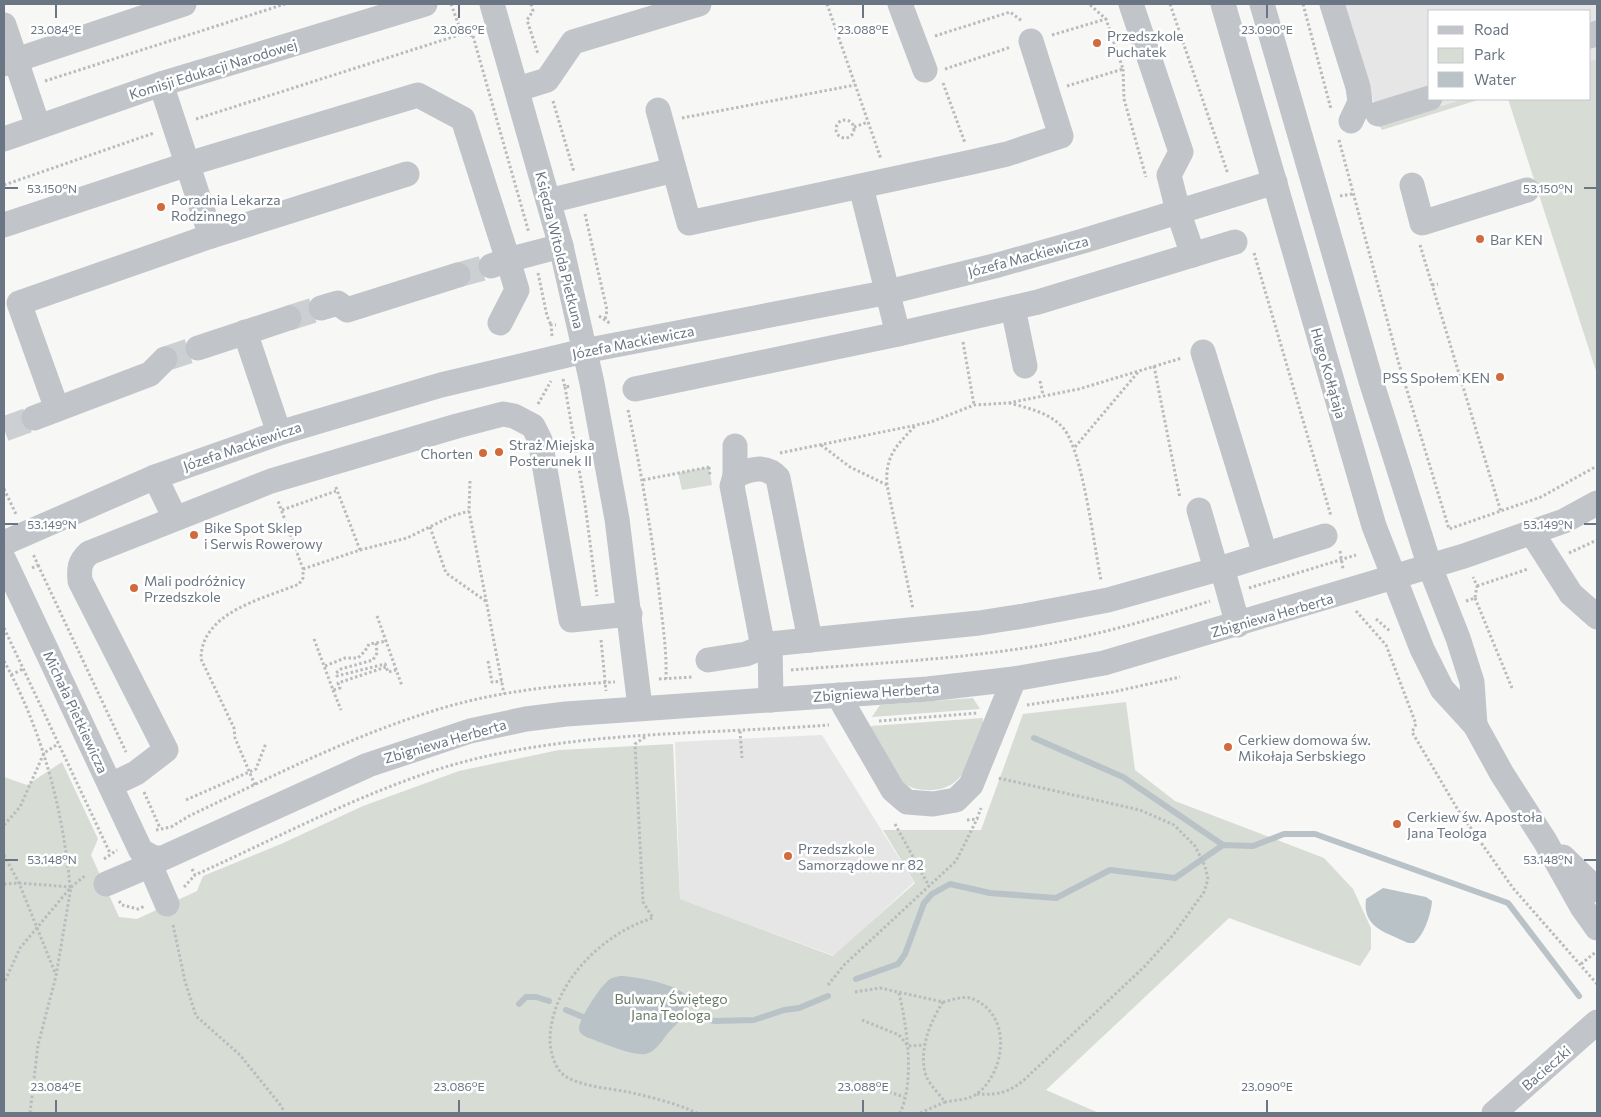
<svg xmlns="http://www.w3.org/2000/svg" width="1601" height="1117" font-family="Commissioner,sans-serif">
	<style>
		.built { fill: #e5e6e5 }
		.green { fill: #d7dcd5 }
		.water { fill: #b9c2c7 }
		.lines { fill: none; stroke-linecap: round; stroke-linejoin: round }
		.stream { stroke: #b9c2c7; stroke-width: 6 }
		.minor-tunnel { stroke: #cdd0d3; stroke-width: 25; stroke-dasharray: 25 12; stroke-linecap: butt }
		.path { stroke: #b9bcbe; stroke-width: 3; stroke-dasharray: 2.5 2.5; stroke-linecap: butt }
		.minor { stroke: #c1c4c8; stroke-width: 25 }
		.ticks { fill: none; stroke: #6a7683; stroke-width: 2 }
		.poi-dot { fill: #d16a3c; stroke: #fff; stroke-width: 2 }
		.labels { text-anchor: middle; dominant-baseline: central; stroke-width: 5; stroke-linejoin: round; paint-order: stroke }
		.poi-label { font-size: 14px; fill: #6a7683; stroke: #fff; text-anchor: start }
		.street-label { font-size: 14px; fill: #6a7683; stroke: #fff }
		.park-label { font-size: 14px; fill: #6a7a68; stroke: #fff }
		.ticks-label { font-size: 12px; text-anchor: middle; fill: #6a7683; stroke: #fff; stroke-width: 5; stroke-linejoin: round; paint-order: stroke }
	</style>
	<rect width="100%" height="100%" fill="#f7f7f5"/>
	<g class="built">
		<polygon points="1343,4 1597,4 1597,59 1590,61 1590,11 1430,11 1430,99 1462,99 1381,124"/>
		<polygon points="822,735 914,882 835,956 680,899 675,742"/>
	</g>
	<g class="green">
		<polygon points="1597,59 1597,374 1508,99 1590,99 1590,61"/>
		<polygon points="1463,99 1481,99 1382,130 1379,125"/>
		<polygon points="709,467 712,485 682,490 678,473"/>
		<polygon points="973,698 980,709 872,717 880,705"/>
		<polygon points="1126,702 1135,770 1175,801 1324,858 1353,889 1371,928 1371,949 1360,966 1229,918 1046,1090 1099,1113 4,1113 4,777 27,785 62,762 98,839 91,855 119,917 137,919 197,891 203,876 281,844 363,806 459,771 559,750 673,744 680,899 833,956 915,883 883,830 981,830 1023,714"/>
		<path d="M983 718V724C972 755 966 793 925 790 917 790 906 786 900 781 888 769 880 749 871 734V726Z"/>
	</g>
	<g class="water">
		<path d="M1383 888 1426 897 1432 901C1431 915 1424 935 1414 943H1408C1386 932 1362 928 1366 899Z"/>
		<path d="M620 976C634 976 687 985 689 1001 690 1013 675 1025 668 1033 662 1041 655 1052 646 1054 631 1056 601 1042 586 1037 583 1035 579 1033 579 1028 579 1019 603 981 612 978 614 977 617 977 620 976Z"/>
	</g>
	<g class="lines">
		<g class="stream">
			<polyline points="1034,738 1123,777 1223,845"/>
			<polyline points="856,979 898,964 905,954 924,903 932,894 950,884 990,893 1056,898 1110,870 1175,878 1223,845 1253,846 1284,834 1315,834 1508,903 1579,996"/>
			<polyline points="519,1004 526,997 536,997 549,1001"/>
			<polyline points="566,1010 583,1017"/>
			<polyline points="684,1015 715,1021 754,1020 784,1010 799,1008 828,996"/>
		</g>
		<g class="minor-tunnel">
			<polyline points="458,275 491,266"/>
			<polyline points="289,318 321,308"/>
			<polyline points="165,359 198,348"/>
			<polyline points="4,429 34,418"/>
		</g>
		<g class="path">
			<polyline points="451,4 462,34 474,36"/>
			<polyline points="531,4 533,11 527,20 538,54"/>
			<polyline points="827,4 881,159"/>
			<polyline points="1170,4 1228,174"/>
			<polyline points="1303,4 1331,109"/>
			<polyline points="1052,35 1106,19"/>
			<polyline points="473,36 529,233"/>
			<polyline points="935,36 1010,12 1022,21"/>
			<polyline points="945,69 1011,47"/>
			<polyline points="1123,69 1124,99 1146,177"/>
			<polyline points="45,81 285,4"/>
			<polyline points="943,83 965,143"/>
			<polyline points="1067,86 1123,69 1106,19 1089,4"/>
			<polyline points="553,101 574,172"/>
			<polyline points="682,118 855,85"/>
			<polyline points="196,119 462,34"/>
			<circle cx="845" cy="129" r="9"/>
			<polyline points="854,127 868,122"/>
			<polyline points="1339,140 1399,364 1449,529 1541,497 1597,466"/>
			<polyline points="4,185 154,133"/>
			<polyline points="1340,196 1352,194"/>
			<polyline points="585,214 607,310 605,320"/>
			<polyline points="1420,245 1501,512"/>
			<polyline points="1254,253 1331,516"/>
			<polyline points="538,273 547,316 551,325"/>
			<polyline points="1432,285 1438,284"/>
			<polyline points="599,316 611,324"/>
			<polyline points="552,336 551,325 556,325"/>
			<polyline points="963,342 974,405"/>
			<polyline points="1154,366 1180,498"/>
			<polyline points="563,379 565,387 570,386"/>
			<polyline points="1040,381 1043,395"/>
			<polyline points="565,387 585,504 597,596"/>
			<path d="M1009 403C1028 408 1051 413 1064 429 1083 453 1094 546 1101 580"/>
			<polyline points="538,404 551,381"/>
			<path d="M628 410C641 470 651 530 659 591 662 620 667 649 666 679"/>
			<polyline points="821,445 850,467 887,485 913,609"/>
			<polyline points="1075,447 1139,371"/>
			<polyline points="780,453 931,422 974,405 1008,403 1079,389 1182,358"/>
			<polyline points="709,467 710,476"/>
			<polyline points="643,480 709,467"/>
			<polyline points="470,481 469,511 504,694"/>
			<path d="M887 485C885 456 896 446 915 426"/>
			<polyline points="4,489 16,514"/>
			<polyline points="282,510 336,491"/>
			<polyline points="430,527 446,573 487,602"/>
			<polyline points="360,550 407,538 452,516 469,511"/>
			<polyline points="1340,551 1343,569"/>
			<polyline points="1569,553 1597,540"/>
			<polyline points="38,565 126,752"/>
			<polyline points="32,568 38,565 33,554"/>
			<polyline points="303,569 360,550 335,485"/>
			<polyline points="1477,586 1528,569"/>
			<polyline points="1249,588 1356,555"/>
			<polyline points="1475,598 1512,688"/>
			<polyline points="1466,601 1475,598 1477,586 1473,577"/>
			<polyline points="1356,611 1386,645 1416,724 1412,732 1458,810 1513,888 1597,984"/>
			<polyline points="377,616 402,686"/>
			<polyline points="1376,619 1391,632"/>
			<polyline points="4,628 110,853"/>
			<polyline points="314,639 333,690 340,688 338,683 386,667"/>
			<polyline points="601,640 606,691"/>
			<polyline points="376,643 377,653 373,660 341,669 336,673 337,676 385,664 388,672 396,670"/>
			<path d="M4 661C42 730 63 809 70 887"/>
			<polyline points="488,661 492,682 502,681"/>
			<polyline points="325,666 345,658 358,658 365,651 369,644 387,641"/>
			<path d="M791 670C877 663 964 659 1049 644 1104 633 1157 618 1210 601"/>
			<polyline points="11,675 23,669"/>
			<polyline points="659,679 693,677"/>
			<polyline points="333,690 341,710"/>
			<polyline points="1027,705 1113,692 1180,677"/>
			<polyline points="879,721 978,713"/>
			<polyline points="740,731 742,758"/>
			<path d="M645 737 635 744 643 902 653 918C602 933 549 986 550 1042 551 1054 555 1069 565 1076 583 1087 608 1088 628 1092 651 1097 675 1103 697 1113"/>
			<path d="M255 785 235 738 234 728 201 659C201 612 263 599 299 584L303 578V569L278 501"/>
			<polyline points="144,792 160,828"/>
			<polyline points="186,800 256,769 266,743"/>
			<polyline points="967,820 977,819 981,808"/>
			<polyline points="895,824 929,886"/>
			<polyline points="4,825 20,807 44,753 58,744"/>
			<path d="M171 827 189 816C269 778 351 736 436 710 494 692 555 685 615 682"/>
			<polyline points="156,830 171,827"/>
			<polyline points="4,855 19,883 56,975"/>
			<polyline points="104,859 117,850"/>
			<path d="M192 869 195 875C277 838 357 795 442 768 566 730 701 735 829 725"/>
			<polyline points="4,884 19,883 71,887 20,948 4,983"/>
			<polyline points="184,887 195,875"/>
			<polyline points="119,901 122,905 138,909 145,906"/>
			<polyline points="173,925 185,981 196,1016 240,1055 282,1107 284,1113"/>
			<polyline points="1581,964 1597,951"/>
			<polyline points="828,985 844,965 956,861 977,819"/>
			<path d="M855 992 880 988 943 1002C930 1022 918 1051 926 1076 930 1085 939 1094 945 1102L920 1113"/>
			<path d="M899 993C907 1026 915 1082 900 1113"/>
			<path d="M943 1002C952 1000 964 995 973 999 1012 1015 1006 1070 978 1093 970 1100 955 1100 945 1102"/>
			<polyline points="862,1020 899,1035 908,1046 924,1045"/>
			<polyline points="875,1087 904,1097"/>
			<path d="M977 1094C998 1095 1008 1093 1024 1080L1144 967 1173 935 1204 892 1208 879 1205 866 1195 846 1174 825 1140 810 998 778"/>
			<polyline points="30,1113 38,1045 56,976 71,887 86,875"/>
		</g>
		<g class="minor">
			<polyline points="492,4 561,246 592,383 617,519 640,707"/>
			<polyline points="900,4 925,70"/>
			<polyline points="1131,4 1181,152 1169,175 1178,211 1193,255"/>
			<polyline points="1223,4 1374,526 1422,649 1442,689 1475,725 1502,774 1545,841 1582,907 1597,928"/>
			<polyline points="1262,4 1371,381 1430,567 1458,638 1472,682 1475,725"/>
			<polyline points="1332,4 1358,87 1360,102 1351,121"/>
			<polyline points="4,25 38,126"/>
			<polyline points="1590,36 1597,33"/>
			<polyline points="4,64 184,4"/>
			<polyline points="518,89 547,80 573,42 699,4"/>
			<polyline points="658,110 689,223 972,162 1007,154 1061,136 1031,41"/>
			<polyline points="1378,114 1430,98"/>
			<polyline points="4,139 161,84 425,4"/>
			<polyline points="1412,185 1422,223 1527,190"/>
			<polyline points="861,187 898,334"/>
			<polyline points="549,201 674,170"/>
			<polyline points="4,225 188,164 418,95 463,119 508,260 561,246"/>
			<polyline points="211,236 407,174"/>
			<polyline points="491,266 508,260 517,290 500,323"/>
			<polyline points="321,308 338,303 347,310 458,275"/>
			<polyline points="1013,308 1025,366"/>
			<polyline points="245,332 279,433"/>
			<polyline points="198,348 289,318"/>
			<polyline points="1203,352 1265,554"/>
			<polyline points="635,389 898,334 1038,302 1235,242"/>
			<polyline points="57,409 19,303 211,236 161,84"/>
			<polyline points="34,418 150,374 165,359"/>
			<polyline points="735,446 735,476"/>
			<polyline points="155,477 175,518"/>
			<polyline points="1199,510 1216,569"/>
			<polyline points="1532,533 1571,594 1597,617"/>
			<polyline points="4,543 155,477 279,433 441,385 584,351 889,292 998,265 1083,241 1275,182"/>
			<polyline points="4,560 141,851 154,858 163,858 368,765 470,731 526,719 566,714 928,689 1014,679 1104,663 1464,556 1564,521 1597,503"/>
			<polyline points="1222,568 1325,536"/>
			<path d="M763 647 732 486 735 476C750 469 766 464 778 478L810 640"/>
			<polyline points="708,660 746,654 770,644"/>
			<polyline points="838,695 893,790 907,802 933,804 956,800 971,785 1014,679"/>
			<polyline points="771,700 770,644 979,623 1024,616 1108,600 1222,568 1238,625"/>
			<path d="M111 785 136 773 166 750 80 581C79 569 79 562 89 553L271 481 457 426 503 414 514 416 533 426 540 440 571 620 630 614"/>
			<polyline points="1563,857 1597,890"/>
			<polyline points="154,858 154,874 167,904"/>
			<polyline points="106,884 139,870 154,858"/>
			<polyline points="1494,1113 1597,1022"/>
		</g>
	</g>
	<path class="ticks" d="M56 5V18M459 5V18M863 5V18M1267 5V18M5 188H18M1584 188H1596M5 524H18M1584 524H1596M5 860H18M1584 860H1596M56 1100V1112M459 1100V1112M863 1100V1112M1267 1100V1112"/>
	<g class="poi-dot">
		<circle cx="1097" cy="43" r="5"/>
		<circle cx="161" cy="207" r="5"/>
		<circle cx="1480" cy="239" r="5"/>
		<circle cx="1500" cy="377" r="5"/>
		<circle cx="499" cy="452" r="5"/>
		<circle cx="483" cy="453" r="5"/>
		<circle cx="194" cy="535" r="5"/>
		<circle cx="134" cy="588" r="5"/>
		<circle cx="1228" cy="747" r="5"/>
		<circle cx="1397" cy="824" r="5"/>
		<circle cx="788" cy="856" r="5"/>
	</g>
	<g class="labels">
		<g class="poi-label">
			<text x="1107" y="35">Przedszkole<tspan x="1107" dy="16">Puchatek</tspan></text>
			<text x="171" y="199">Poradnia Lekarza<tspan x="171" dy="16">Rodzinnego</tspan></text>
			<text x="1490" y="239">Bar KEN</text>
			<text x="1490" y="377" text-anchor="end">PSS Społem KEN</text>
			<text x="509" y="444">Straż Miejska<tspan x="509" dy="16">Posterunek II</tspan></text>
			<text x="473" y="453" text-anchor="end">Chorten</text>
			<text x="204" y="527">Bike Spot Sklep<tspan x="204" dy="16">i Serwis Rowerowy</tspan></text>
			<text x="144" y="580">Mali podróżnicy<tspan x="144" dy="16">Przedszkole</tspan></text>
			<text x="1238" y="739">Cerkiew domowa św.<tspan x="1238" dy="16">Mikołaja Serbskiego</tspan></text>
			<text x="1407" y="816">Cerkiew św. Apostoła<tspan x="1407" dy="16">Jana Teologa</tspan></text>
			<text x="798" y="848">Przedszkole<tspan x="798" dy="16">Samorządowe nr 82</tspan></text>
		</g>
		<g class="street-label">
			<text transform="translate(213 69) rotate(-17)">Komisji Edukacji Narodowej</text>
			<text transform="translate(560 250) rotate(76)">Księdza Witolda Pietkuna</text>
			<text transform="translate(1028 256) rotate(-15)">Józefa Mackiewicza</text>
			<text transform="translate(633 342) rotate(-11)">Józefa Mackiewicza</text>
			<text transform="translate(1329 373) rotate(74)">Hugo Kołłątaja</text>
			<text transform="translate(242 446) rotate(-19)">Józefa Mackiewicza</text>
			<text transform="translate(1272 615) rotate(-16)">Zbigniewa Herberta</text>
			<text transform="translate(876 692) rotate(-4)">Zbigniewa Herberta</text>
			<text transform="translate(76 712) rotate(65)">Michała Pietkiewicza</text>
			<text transform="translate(445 741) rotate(-16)">Zbigniewa Herberta</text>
			<text transform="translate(1546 1068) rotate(-41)">Bacieczki</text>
		</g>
		<g class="park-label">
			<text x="671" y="998">Bulwary Świętego<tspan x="671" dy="16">Jana Teologa</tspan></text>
		</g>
	</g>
	<g class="ticks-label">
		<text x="56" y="34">23.084°E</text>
		<text x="459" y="34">23.086°E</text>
		<text x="863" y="34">23.088°E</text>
		<text x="1267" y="34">23.090°E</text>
		<text x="52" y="193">53.150°N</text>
		<text x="1548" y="193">53.150°N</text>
		<text x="52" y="529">53.149°N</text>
		<text x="1548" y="529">53.149°N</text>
		<text x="52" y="864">53.148°N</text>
		<text x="1548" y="864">53.148°N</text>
		<text x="56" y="1091">23.084°E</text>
		<text x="459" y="1091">23.086°E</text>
		<text x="863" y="1091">23.088°E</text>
		<text x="1267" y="1091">23.090°E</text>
	</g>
	<rect width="1601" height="1117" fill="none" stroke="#6a7683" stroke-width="10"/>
	<rect x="1428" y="10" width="162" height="90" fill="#ffffff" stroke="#c3c8cd"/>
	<rect x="1438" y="26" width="25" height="8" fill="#c1c4c8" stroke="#c3c8cd"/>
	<text x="1474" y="35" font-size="15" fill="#6a7683">Road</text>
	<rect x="1438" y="48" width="25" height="15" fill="#d7dcd5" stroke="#c3c8cd"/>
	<text x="1474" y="60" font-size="15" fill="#6a7683">Park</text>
	<rect x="1438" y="72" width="25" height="15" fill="#b9c2c7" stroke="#c3c8cd"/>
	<text x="1474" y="85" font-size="15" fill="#6a7683">Water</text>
</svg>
